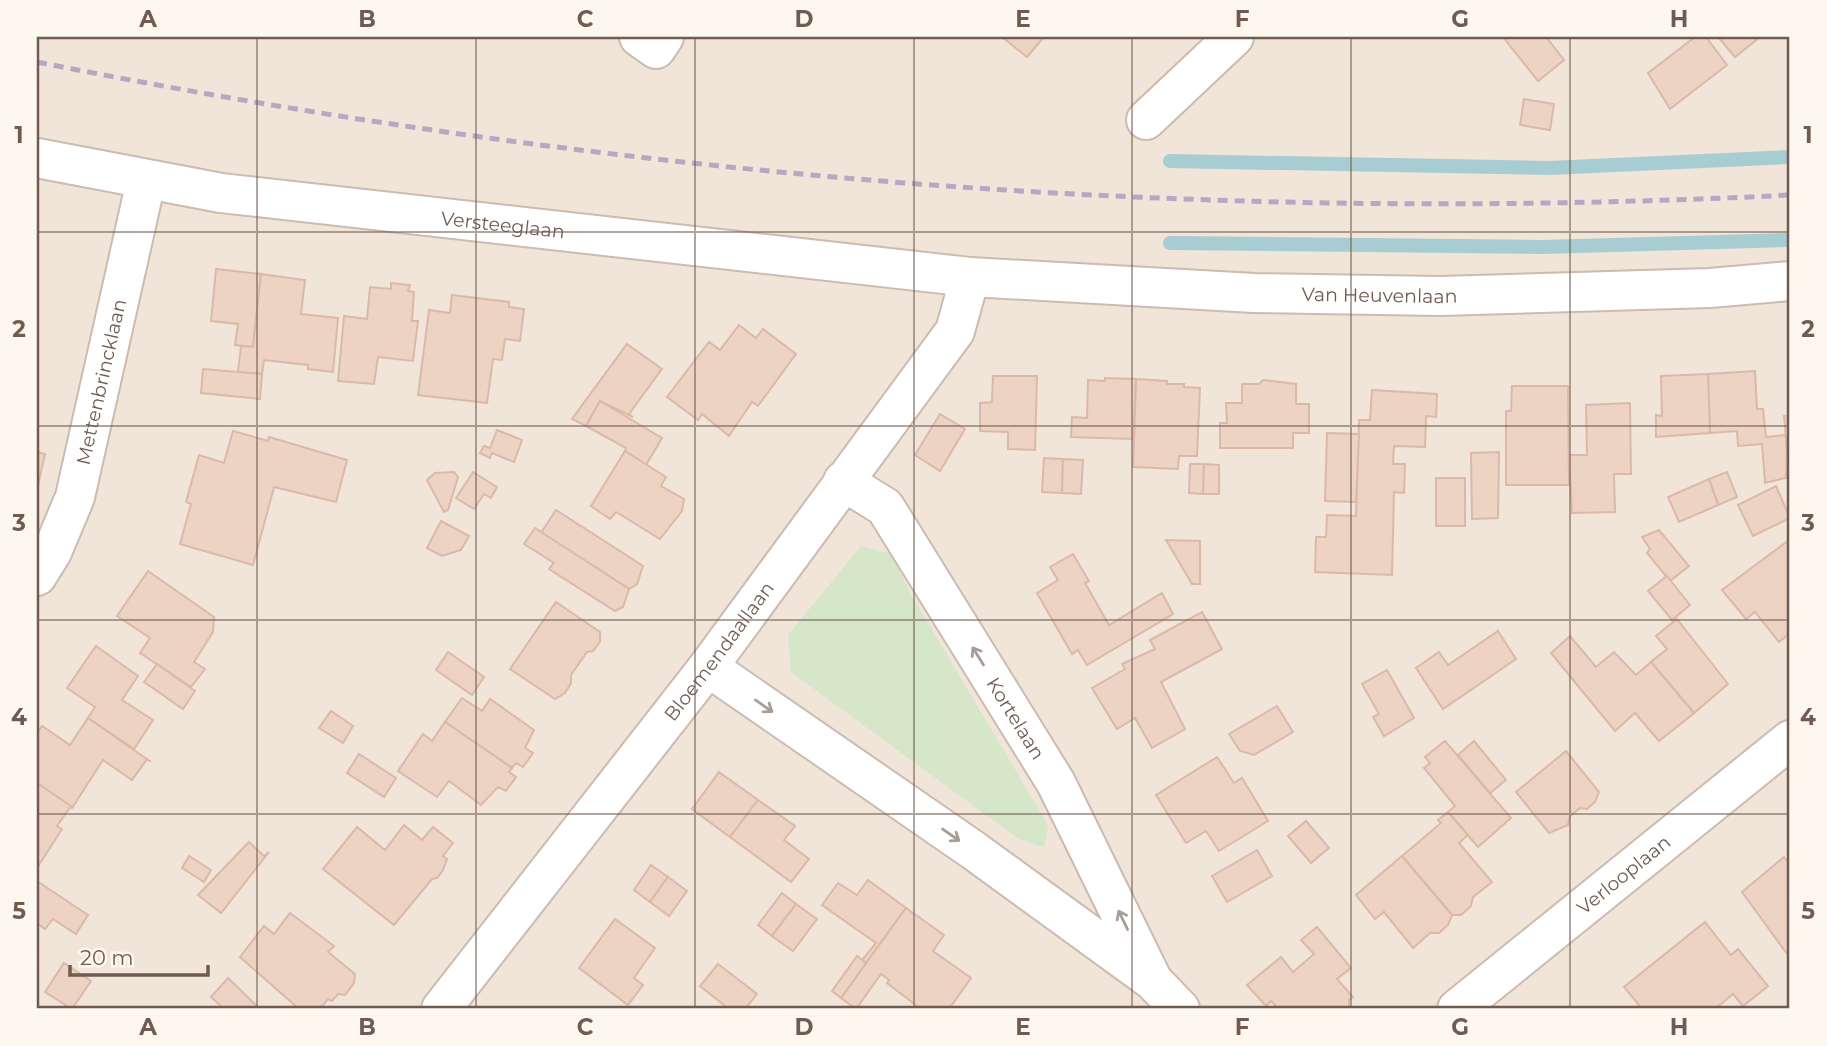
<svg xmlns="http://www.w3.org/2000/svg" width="1827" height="1046" font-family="Montserrat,sans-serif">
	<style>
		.residential { fill: #f0e5d8 }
		.green { fill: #d6e6c9 }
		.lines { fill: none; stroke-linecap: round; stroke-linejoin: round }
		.stream { stroke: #a7ccd2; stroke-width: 14 }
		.building { fill: #ecd3c4; stroke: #dcb9a7; stroke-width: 2 }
		.minor-casing { stroke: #cbbbb0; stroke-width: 42 }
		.minor { stroke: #fff; stroke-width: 38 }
		.rail { stroke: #b6a8c3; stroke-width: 5; stroke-dasharray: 10 7; stroke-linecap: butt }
		.oneway { stroke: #aa9d96 }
		.grid { fill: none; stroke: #715b50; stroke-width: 2; stroke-opacity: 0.55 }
		.labels { text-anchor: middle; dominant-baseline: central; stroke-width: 7; stroke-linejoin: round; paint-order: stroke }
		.street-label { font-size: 19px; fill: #715b50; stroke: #fdf7ef }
		.neatline { fill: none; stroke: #715b50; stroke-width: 2.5 }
		.grid-label { font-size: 23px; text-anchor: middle; font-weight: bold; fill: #715b50 }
	</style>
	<rect width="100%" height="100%" fill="#faf3e9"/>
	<rect class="residential" x="37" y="37" width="1753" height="972"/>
	<polygon class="green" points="861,546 891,554 912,596 1048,825 1044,847 1020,840 791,672 788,635"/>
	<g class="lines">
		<g class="stream">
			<polyline points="1170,161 1549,168 1790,157"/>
			<polyline points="1170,243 1543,247 1790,240"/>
		</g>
	</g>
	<g class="building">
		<polygon points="1002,37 1044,37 1027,57"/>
		<polygon points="1503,37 1546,37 1564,60 1538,81"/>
		<polygon points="1695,37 1706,37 1727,65 1670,109 1648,73"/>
		<polygon points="1718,37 1760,37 1735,57"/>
		<polygon points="1524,99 1554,104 1550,130 1520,125"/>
		<polygon points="216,269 261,274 253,347 235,345 238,324 211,321"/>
		<polygon points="261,274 305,280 301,314 338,318 333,372 308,369 308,365 264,360 262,374 238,372 241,346 253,347"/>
		<polygon points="391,283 410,285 408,291 414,292 412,321 418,321 413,361 378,357 374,384 338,381 344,316 367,319 370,287 391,289"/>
		<polygon points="452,295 509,302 509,307 524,309 520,341 505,339 502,360 493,359 487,403 418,395 429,310 450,313"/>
		<polygon points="739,325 756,338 763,329 796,354 758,406 752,402 729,436 702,414 698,420 667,397 709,342 720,350"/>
		<polygon points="627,344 662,369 629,414 633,417 600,401 586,426 572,419"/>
		<polygon points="203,369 262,374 260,399 201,393"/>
		<polygon points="1755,371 1757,409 1763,409 1766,437 1786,435 1789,477 1765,483 1762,444 1738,446 1737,431 1710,433 1708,374"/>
		<polygon points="1708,374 1710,433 1656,437 1656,415 1662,416 1661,376"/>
		<polygon points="993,376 1037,376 1035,450 1008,449 1008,432 980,431 980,403 992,402"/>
		<polygon points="1105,378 1136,379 1133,439 1071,437 1072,417 1087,418 1088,380 1105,381"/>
		<polygon points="1136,379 1167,381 1167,384 1184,384 1184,387 1200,388 1197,456 1179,456 1178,469 1133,467"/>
		<polygon points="1263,380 1296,384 1296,404 1309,404 1309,433 1293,433 1293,448 1220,448 1220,423 1227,423 1226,403 1242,403 1242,384 1259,384"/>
		<polygon points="1512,386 1568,386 1569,485 1506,485 1506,411 1511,411"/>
		<polygon points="1372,390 1437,394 1436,417 1426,416 1425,447 1394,446 1393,464 1405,464 1404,493 1394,492 1392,575 1315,572 1316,537 1326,537 1327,515 1356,516 1359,420 1370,420"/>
		<polygon points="600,401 662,438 646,465 625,451 626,448 586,426"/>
		<polygon points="1630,403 1631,474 1614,474 1615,512 1572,513 1569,455 1587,455 1586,405"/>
		<polygon points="940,414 965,429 940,471 915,455"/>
		<polygon points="1790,415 1790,451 1787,451 1784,416"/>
		<polygon points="497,430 522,440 514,462 492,453 490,458 480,453 484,446 490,448"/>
		<polygon points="233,431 268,441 269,437 347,460 336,502 274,487 253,565 180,544 191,504 186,502 199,455 224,463"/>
		<polygon points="1327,433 1359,434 1356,502 1325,501"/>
		<polygon points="625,451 666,477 661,486 684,499 682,511 660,539 616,512 610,519 591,506"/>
		<polygon points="1787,451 1790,451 1790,478 1786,478"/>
		<polygon points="37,452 45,454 38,485 37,485"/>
		<polygon points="1499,452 1498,518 1472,519 1471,453"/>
		<polygon points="1044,458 1063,459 1062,493 1042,492"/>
		<polygon points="1063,459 1083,460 1081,494 1062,493"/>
		<polygon points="1190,464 1204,464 1203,494 1189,493"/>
		<polygon points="1204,464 1219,465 1219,494 1203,494"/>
		<polygon points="454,472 458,477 448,510 444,512 427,480 435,473"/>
		<polygon points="473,472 497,487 491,498 484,494 474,509 456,498"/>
		<polygon points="1727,472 1737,497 1718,505 1709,479"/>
		<rect x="1436" y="478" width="29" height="48"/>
		<polygon points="1709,479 1718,505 1679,522 1668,497"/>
		<polygon points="1776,486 1790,518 1753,536 1738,505"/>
		<polygon points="556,510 643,566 637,584 629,589 541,533"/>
		<polygon points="441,521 469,536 461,550 442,556 427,548"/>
		<polygon points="535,528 629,589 623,607 615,611 549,569 554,563 524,544"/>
		<polygon points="1659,530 1689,566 1670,581 1647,553 1650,549 1642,537"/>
		<polygon points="1166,540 1200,541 1200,584 1192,584"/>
		<polygon points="1789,540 1790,633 1779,642 1755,612 1746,619 1722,590"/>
		<polygon points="1073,554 1089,581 1085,583 1109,625 1162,593 1173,614 1087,665 1078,650 1072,654 1037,593 1058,580 1050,567"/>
		<polygon points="148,571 214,617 213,632 194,662 205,669 191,687 140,653 150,638 117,616"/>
		<polygon points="1667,576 1690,605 1672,620 1648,591"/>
		<polygon points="556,602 600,632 600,642 593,651 587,652 571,675 571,683 565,693 555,699 510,669"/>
		<polygon points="1202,612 1222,649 1161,682 1185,729 1152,748 1135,718 1117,729 1092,688 1125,669 1122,664 1155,649 1150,640"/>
		<polygon points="1677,619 1728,684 1694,713 1651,662 1667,649 1656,636"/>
		<polygon points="1498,631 1516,659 1443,709 1416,668 1439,652 1448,665"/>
		<polygon points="1570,636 1596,667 1614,652 1636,675 1651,662 1694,713 1659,741 1635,713 1615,731 1551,653"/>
		<polygon points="96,646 138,676 122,700 153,720 134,749 88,718 95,707 67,688"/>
		<polygon points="448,652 484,677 472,695 436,670"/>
		<polygon points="157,664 195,691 183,709 144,682"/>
		<polygon points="1387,670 1414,718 1384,736 1373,717 1379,714 1362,684"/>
		<polygon points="462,698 482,711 490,699 534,730 525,748 533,753 523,767 516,763 512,768 445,722"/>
		<polygon points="1277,706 1293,732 1254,755 1240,751 1229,734"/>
		<polygon points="331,711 353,726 343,743 319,728"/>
		<polygon points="88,718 151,762 147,759 132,780 103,760 72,808 37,783 37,733 42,726 70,745"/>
		<polygon points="445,722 512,768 509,772 516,777 506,791 498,787 481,805 449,781 437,797 398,771 423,734 432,741"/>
		<polygon points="1445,741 1511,818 1478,847 1448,812 1455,806 1424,768 1430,763 1425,757"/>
		<polygon points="1474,741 1506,780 1490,793 1458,755"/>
		<polygon points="1566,751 1599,792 1595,802 1587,809 1580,808 1570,816 1568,825 1549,833 1516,792"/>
		<polygon points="359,754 396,778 384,797 347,773"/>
		<polygon points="1217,757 1234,783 1242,778 1268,821 1219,851 1206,831 1186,843 1156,795"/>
		<polygon points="719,772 758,800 730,837 692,809"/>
		<polygon points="37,783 71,806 57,826 62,829 37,868"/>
		<polygon points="758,800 795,826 784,840 809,859 791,882 730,837"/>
		<polygon points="1448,812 1468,835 1459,843 1492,882 1473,897 1471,906 1461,915 1452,915 1402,856 1441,823 1438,820"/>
		<polygon points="1306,821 1329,848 1311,863 1288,836"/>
		<polygon points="404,825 422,840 433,827 453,843 443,856 447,859 443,870 437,878 432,879 394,925 323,869 357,827 385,850"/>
		<polygon points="249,842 264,856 269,852 221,913 198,895"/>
		<polygon points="1257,850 1272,876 1227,902 1212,876"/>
		<polygon points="189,856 211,870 204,882 182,868"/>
		<polygon points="1402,856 1452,915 1448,925 1439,933 1430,933 1413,948 1384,912 1375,919 1356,895"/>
		<polygon points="1784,857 1790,865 1790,958 1742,892"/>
		<polygon points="651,865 668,877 650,902 634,890"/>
		<polygon points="668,877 687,891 669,916 650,902"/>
		<polygon points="868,880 906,908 866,963 862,960 876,943 822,905 838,883 857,895"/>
		<polygon points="37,881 88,915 76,934 53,919 45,929 37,923"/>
		<polygon points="782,893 796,904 772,936 758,925"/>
		<polygon points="796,904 817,919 793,951 772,936"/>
		<polygon points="906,908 944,935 933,951 971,978 949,1009 921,1009 887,983 889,980 881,974 856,1009 841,998"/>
		<polygon points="290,913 334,946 328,952 355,974 354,983 345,995 338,994 332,1001 328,999 320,1009 299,1009 240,957 264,926 274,934"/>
		<polygon points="615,919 655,948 634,978 643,985 628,1005 579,968"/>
		<polygon points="1705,922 1731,955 1738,949 1768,986 1743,1006 1733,994 1715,1009 1642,1009 1624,987"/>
		<polygon points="1317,927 1351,968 1337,979 1353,997 1349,1000 1349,1008 1279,1009 1271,1001 1266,1006 1247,985 1281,957 1293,972 1314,954 1301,940"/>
		<polygon points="857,956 866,963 841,998 832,991"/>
		<polygon points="64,963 91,981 72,1009 45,992"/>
		<polygon points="718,964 757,994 745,1009 729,1009 700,986"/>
		<polygon points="228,978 260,1009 224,1009 211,997"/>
	</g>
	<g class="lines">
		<defs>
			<g id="minor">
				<polyline points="639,37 656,49 664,37"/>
				<polyline points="1146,120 1234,37"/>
				<path id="s1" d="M37 158 221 193 970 277 1254 293 1440 296 1710 288 1790 281"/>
				<path id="s2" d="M843 481 885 507 1056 783 1153 981"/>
				<path id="s3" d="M37 576 52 552 75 497 146 181"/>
				<polyline points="708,667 973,850 1153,981 1180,1009"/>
				<path id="s4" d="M441 1009 708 667 955 331 970 277"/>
				<path id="s5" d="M1457 1009 1790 740"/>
			</g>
		</defs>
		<use href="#minor" class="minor-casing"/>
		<use href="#minor" class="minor"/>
		<path class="rail" d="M37 62C621 178 1195 225 1790 195"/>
	</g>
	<defs><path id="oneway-shaft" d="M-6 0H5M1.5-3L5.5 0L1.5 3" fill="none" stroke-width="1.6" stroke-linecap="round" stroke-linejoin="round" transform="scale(1.75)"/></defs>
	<g class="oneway">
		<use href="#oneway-shaft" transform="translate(978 656) rotate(-122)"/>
		<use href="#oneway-shaft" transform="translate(764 706) rotate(35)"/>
		<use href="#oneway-shaft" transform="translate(951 835) rotate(35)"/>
		<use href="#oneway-shaft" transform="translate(1123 920) rotate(-116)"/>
	</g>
	<path class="grid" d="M257 37V1009M476 37V1009M695 37V1009M914 37V1009M1132 37V1009M1351 37V1009M1570 37V1009M37 232H1790M37 426H1790M37 620H1790M37 814H1790"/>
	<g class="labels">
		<g class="street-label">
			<text stroke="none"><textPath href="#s1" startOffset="471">Versteeglaan</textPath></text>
			<text stroke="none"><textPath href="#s1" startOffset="1351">Van Heuvenlaan</textPath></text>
			<text stroke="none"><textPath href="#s3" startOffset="206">Mettenbrincklaan</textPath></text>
			<text stroke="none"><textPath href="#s4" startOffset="453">Bloemendaallaan</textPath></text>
			<text stroke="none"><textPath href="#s2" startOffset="298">Kortelaan</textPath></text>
			<text stroke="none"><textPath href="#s5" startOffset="214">Verlooplaan</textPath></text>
		</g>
	</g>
	<rect width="1827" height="1046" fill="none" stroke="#fdf7ef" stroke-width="77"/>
	<path d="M70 965v10h138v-10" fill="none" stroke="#715b50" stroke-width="3.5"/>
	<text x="80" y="965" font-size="21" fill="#715b50" stroke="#fdf7ef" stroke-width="5" paint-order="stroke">20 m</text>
	<rect x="38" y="38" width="1750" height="969" class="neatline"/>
	<g class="grid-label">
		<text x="148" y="27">A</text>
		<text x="367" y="27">B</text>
		<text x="585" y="27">C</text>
		<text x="804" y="27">D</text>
		<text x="1023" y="27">E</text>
		<text x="1242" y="27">F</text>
		<text x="1460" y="27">G</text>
		<text x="1679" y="27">H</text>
		<text x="19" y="143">1</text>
		<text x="1808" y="143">1</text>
		<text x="19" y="337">2</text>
		<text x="1808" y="337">2</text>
		<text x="19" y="531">3</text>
		<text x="1808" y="531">3</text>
		<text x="19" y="725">4</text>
		<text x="1808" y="725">4</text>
		<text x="19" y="919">5</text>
		<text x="1808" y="919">5</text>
		<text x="148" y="1035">A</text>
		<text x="367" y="1035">B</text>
		<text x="585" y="1035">C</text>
		<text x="804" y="1035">D</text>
		<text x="1023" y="1035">E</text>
		<text x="1242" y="1035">F</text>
		<text x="1460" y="1035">G</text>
		<text x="1679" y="1035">H</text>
	</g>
</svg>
